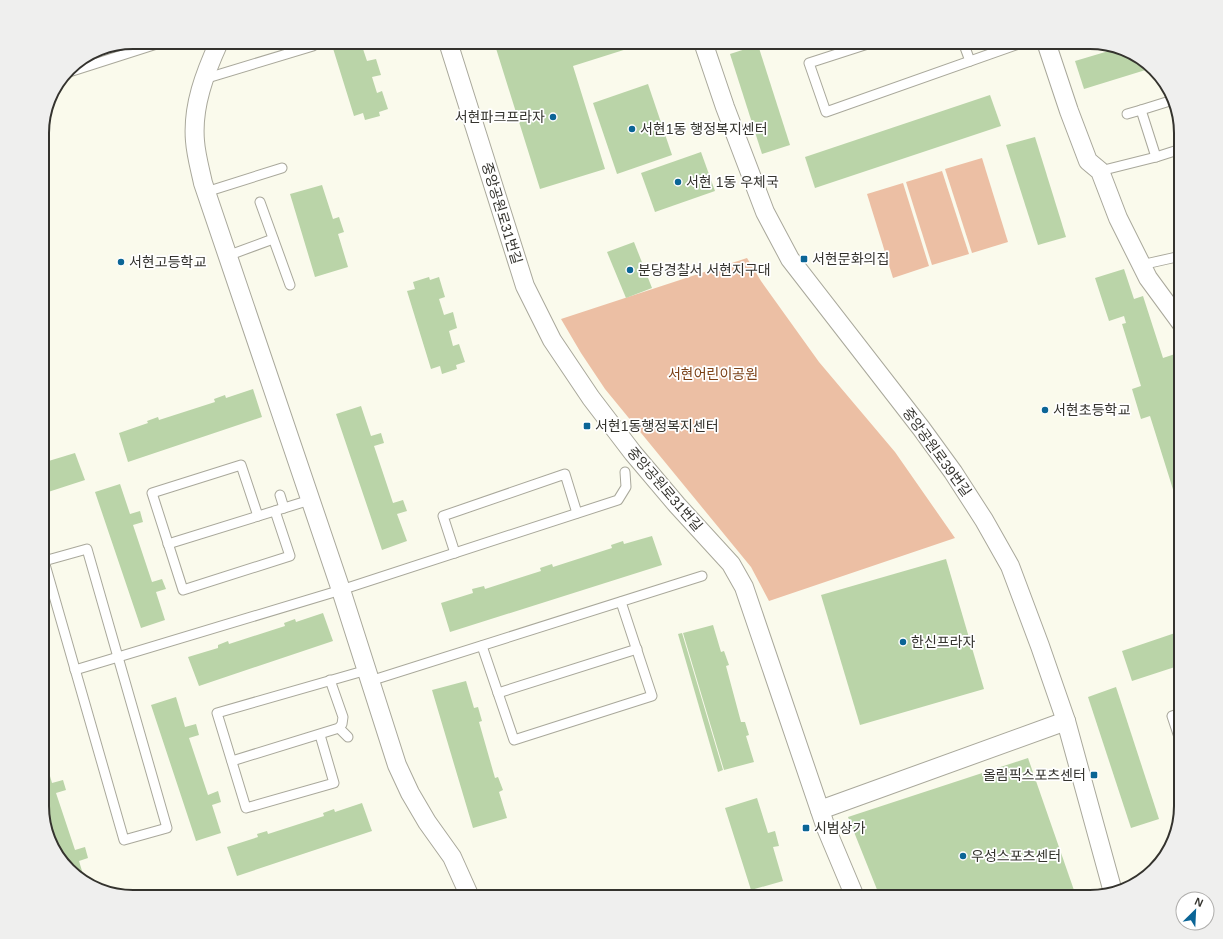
<svg xmlns="http://www.w3.org/2000/svg" width="1223" height="939" font-family="Helvetica,'Noto Sans KR',sans-serif">
	<style>
		.green { fill: #ecbfa4 }
		.building { fill: #bad4a8 }
		.lines { fill: none; stroke-linecap: round; stroke-linejoin: round }
		.service-casing { stroke: #a9a89b; stroke-width: 11 }
		.minor-casing { stroke: #a9a89b; stroke-width: 20 }
		.service { stroke: #fff; stroke-width: 9 }
		.minor { stroke: #fff; stroke-width: 18 }
		.poi-dot { fill: #0b6596; stroke: #fff; stroke-width: 1.5 }
		.labels { text-anchor: middle; dominant-baseline: central; stroke-width: 3.5; stroke-linejoin: round; paint-order: stroke }
		.poi-label { font-size: 14px; fill: #34332e; stroke: #fff; text-anchor: start }
		.street-label { font-size: 14px; fill: #34332e; stroke: #fff }
		.park-label { font-size: 14px; fill: #7b4117; stroke: #fff }
		.rim { fill: none; stroke: #34332e; stroke-width: 2 }
	</style>
	<rect width="100%" height="100%" fill="#fafaec"/>
	<g class="green">
		<polygon points="982,158 1008,242 972,253 945,169"/>
		<polygon points="942,171 969,254 932,265 906,182"/>
		<polygon points="903,183 929,266 893,278 867,194"/>
		<polygon points="747,258 761,281 819,362 895,452 955,538 769,601 751,567 605,389 581,353 561,319"/>
	</g>
	<g class="building">
		<polygon points="331,42 368,42 368,44 362,46 367,61 376,59 381,75 372,77 377,93 382,91 388,109 379,112 380,116 365,120 363,113 354,116"/>
		<polygon points="494,42 649,42 573,66 605,169 540,189"/>
		<polygon points="758,45 790,145 762,154 730,54"/>
		<polygon points="1112,50 1146,61 1152,68 1084,89 1075,61"/>
		<polygon points="648,84 672,155 617,174 593,103"/>
		<polygon points="990,95 1001,126 815,188 805,157"/>
		<polygon points="1035,137 1066,237 1038,245 1006,145"/>
		<polygon points="701,152 715,191 655,212 641,173"/>
		<polygon points="322,185 333,219 339,217 344,232 338,234 348,267 315,277 290,194"/>
		<polygon points="634,242 652,288 626,298 607,252"/>
		<polygon points="1124,269 1134,299 1143,296 1163,358 1181,352 1181,497 1176,499 1150,416 1141,419 1132,389 1141,386 1122,324 1126,323 1124,316 1109,321 1095,278"/>
		<polygon points="429,277 430,280 439,277 445,297 439,299 444,315 453,312 457,328 449,331 453,346 459,344 465,362 456,365 457,369 442,374 440,366 431,369 407,291 415,289 413,282"/>
		<polygon points="253,389 262,417 128,462 119,433 148,423 147,421 158,417 159,420 215,402 214,399 225,395 226,398"/>
		<polygon points="361,406 371,436 381,433 384,443 374,446 393,503 403,500 407,511 397,514 407,541 382,550 336,414"/>
		<polygon points="75,453 85,480 42,494 42,463"/>
		<polygon points="120,484 130,514 140,511 143,522 133,525 152,582 162,579 166,589 156,592 165,620 141,628 95,492"/>
		<polygon points="652,536 662,565 450,632 441,603 473,593 472,589 484,586 485,589 541,571 540,568 552,564 553,567 612,548 611,545 623,541 624,544"/>
		<polygon points="946,559 984,689 860,725 821,595"/>
		<polygon points="323,613 333,641 199,686 188,657 218,648 218,645 228,641 229,644 285,626 284,623 295,619 296,622"/>
		<polygon points="713,625 721,652 724,651 729,665 726,666 741,722 745,722 749,735 746,736 754,762 724,770 683,633"/>
		<polygon points="1181,631 1181,665 1132,681 1122,651"/>
		<polygon points="682,633 723,770 718,772 678,634"/>
		<polygon points="466,681 474,708 478,707 482,721 479,722 495,778 498,777 503,790 499,792 507,818 473,828 432,690"/>
		<polygon points="1116,687 1159,819 1131,828 1088,697"/>
		<polygon points="176,697 185,727 196,724 199,735 189,738 208,795 218,791 221,802 212,805 221,833 196,841 151,705"/>
		<polygon points="43,752 52,783 63,780 66,790 56,793 75,850 85,847 88,858 79,861 85,881 77,878 51,846 42,812"/>
		<polygon points="1028,758 1076,896 1072,897 880,897 848,817"/>
		<polygon points="757,798 768,833 775,831 779,846 773,847 783,881 751,890 725,808"/>
		<polygon points="362,803 372,831 237,876 227,847 258,837 257,834 267,831 268,834 324,816 323,813 334,809 335,812"/>
		<polygon points="1179,813 1176,819 1176,821 1174,814"/>
	</g>
	<g class="lines">
		<defs>
			<g id="service">
				<polyline points="874,42 809,63 826,112 1024,42"/>
				<polyline points="963,42 970,61"/>
				<polyline points="66,73 163,42"/>
				<polyline points="204,79 313,46"/>
				<polyline points="1127,114 1141,110"/>
				<polyline points="1156,157 1141,110 1173,100"/>
				<polyline points="1100,171 1156,157 1181,149"/>
				<polyline points="206,192 282,168"/>
				<polyline points="260,202 290,285"/>
				<polyline points="227,256 273,239"/>
				<polyline points="1141,265 1181,256"/>
				<polyline points="280,495 284,508"/>
				<polyline points="258,516 241,465 152,493 183,590 290,556 275,511"/>
				<polyline points="168,544 310,500"/>
				<polygon points="87,549 167,828 124,840 44,561"/>
				<polyline points="455,553 443,516 565,474 577,513"/>
				<polyline points="482,646 514,740 652,696 621,602"/>
				<polyline points="75,670 341,590 618,500 626,487 625,472"/>
				<polyline points="370,681 702,576"/>
				<polyline points="498,693 637,649"/>
				<polyline points="1181,713 1172,716 1181,743"/>
				<polyline points="339,728 348,737"/>
				<polyline points="320,735 334,783 246,808 217,713 367,670"/>
				<polyline points="232,761 339,728 342,724 343,717 330,680"/>
			</g>
			<g id="minor">
				<path d="M219 42C205 73 192 106 195 141 196 155 200 169 203 183L341 590 397 765 410 793 427 822 452 857 470 897"/>
				<polyline points="448,42 525,286 552,340 591,398 633,453 677,505 731,564 744,587 826,828 855,897"/>
				<polyline points="703,42 725,107 765,212 790,259 921,428 953,472 984,520 1010,566 1040,646 1066,721 1113,892"/>
				<polyline points="1046,42 1069,111 1088,161 1100,171 1118,218 1148,278 1181,323"/>
				<polyline points="820,810 1066,721"/>
			</g>
		</defs>
		<use href="#service" class="service-casing"/>
		<use href="#minor" class="minor-casing"/>
		<use href="#service" class="service"/>
		<use href="#minor" class="minor"/>
	</g>
	<g class="poi-dot">
		<circle cx="553" cy="117" r="4"/>
		<circle cx="632" cy="129" r="4"/>
		<circle cx="678" cy="182" r="4"/>
		<rect x="800" y="255" width="8" height="8" rx="2"/>
		<circle cx="121" cy="262" r="4"/>
		<circle cx="630" cy="270" r="4"/>
		<circle cx="1045" cy="410" r="4"/>
		<rect x="583" y="422" width="8" height="8" rx="2"/>
		<circle cx="903" cy="642" r="4"/>
		<rect x="1090" y="771" width="8" height="8" rx="2"/>
		<rect x="802" y="824" width="8" height="8" rx="2"/>
		<circle cx="963" cy="856" r="4"/>
	</g>
	<g class="labels">
		<g class="poi-label">
			<text x="545" y="117" text-anchor="end">서현파크프라자</text>
			<text x="640" y="129">서현1동 행정복지센터</text>
			<text x="686" y="182">서현 1동 우체국</text>
			<text x="812" y="259">서현문화의집</text>
			<text x="129" y="262">서현고등학교</text>
			<text x="638" y="270">분당경찰서 서현지구대</text>
			<text x="1053" y="410">서현초등학교</text>
			<text x="595" y="426">서현1동행정복지센터</text>
			<text x="911" y="642">한신프라자</text>
			<text x="1086" y="775" text-anchor="end">올림픽스포츠센터</text>
			<text x="814" y="828">시범상가</text>
			<text x="971" y="856">우성스포츠센터</text>
		</g>
		<g class="street-label">
			<text transform="translate(502 213) rotate(73)">중앙공원로31번길</text>
			<text transform="translate(937 452) rotate(54)">중앙공원로39번길</text>
			<text transform="translate(665 489) rotate(49)">중앙공원로31번길</text>
		</g>
		<g class="park-label">
			<text x="713" y="374">서현어린이공원</text>
		</g>
	</g>
	<path d="M0 0H1223V939H0ZM133 49H1090A84 84 0 0 1 1174 133V806A84 84 0 0 1 1090 890H133A84 84 0 0 1 49 806V133A84 84 0 0 1 133 49Z" fill="#efefee" fill-rule="evenodd"/>
	<path class="rim" d="M133 49H1090A84 84 0 0 1 1174 133V806A84 84 0 0 1 1090 890H133A84 84 0 0 1 49 806V133A84 84 0 0 1 133 49Z"/>
	<g transform="translate(1195 911) rotate(24)"><circle r="19" fill="#ffffff" stroke="#aeadab"/>
	<path d="M0-3L7 15L0 10L-7 15Z" fill="#0b6596"/>
	<text y="-6" font-size="11" font-weight="bold" text-anchor="middle" fill="#34332e">N</text>
	</g>
</svg>
